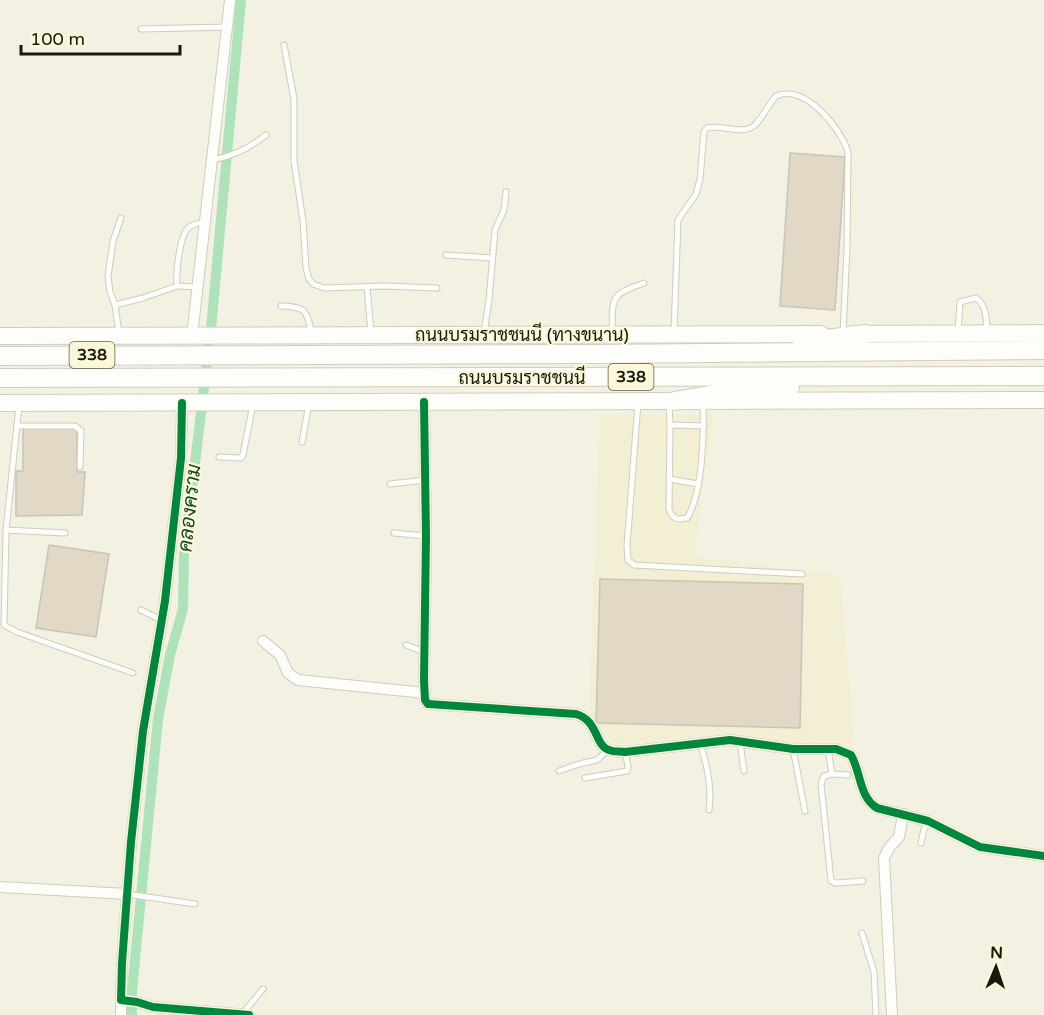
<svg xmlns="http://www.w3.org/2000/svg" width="1044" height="1015" font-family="'Varela Round',Sarabun,sans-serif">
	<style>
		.built { fill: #f3efd4 }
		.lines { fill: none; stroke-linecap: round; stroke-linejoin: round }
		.canal { stroke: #aee2b8; stroke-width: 10 }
		.building { fill: #e1d8c6; stroke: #c8c4b8; stroke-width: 1.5 }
		.service-casing { stroke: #cfcdc0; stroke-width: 7 }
		.minor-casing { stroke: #cfcdc0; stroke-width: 12 }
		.secondary-casing { stroke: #cfcdc0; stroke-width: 18 }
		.trunk-casing { stroke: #cfcdc0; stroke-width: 20 }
		.service { stroke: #fdfdfa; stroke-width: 5 }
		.minor { stroke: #fdfdfa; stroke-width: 10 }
		.secondary { stroke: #fdfdfa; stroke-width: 16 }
		.trunk { stroke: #fdfdfa; stroke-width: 18 }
		.cycleway-casing { stroke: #fbf7d9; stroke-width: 11 }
		.cycleway { stroke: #00873e; stroke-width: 8 }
		.labels { text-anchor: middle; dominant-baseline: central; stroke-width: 4.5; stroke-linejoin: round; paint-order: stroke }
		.shield { fill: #fbf7d9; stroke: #5e5c4b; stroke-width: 1.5 }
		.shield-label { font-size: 16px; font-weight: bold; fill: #1a190e }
		.street-label { font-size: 18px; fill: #1a190e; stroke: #fbf7d9 }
		.water-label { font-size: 20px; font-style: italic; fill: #0f4726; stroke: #fbf7d9 }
	</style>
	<rect width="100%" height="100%" fill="#f3f1e1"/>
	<polygon class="built" points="713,415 694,557 840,575 855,744 781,742 737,733 615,744 589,712 600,416"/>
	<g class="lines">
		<polyline class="canal" points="132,1015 132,991 158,719 170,655 183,609 184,555 211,329 241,0"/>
	</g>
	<g class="building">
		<polygon points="790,153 845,157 835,310 780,306"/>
		<polygon points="23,428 77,428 77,472 85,472 82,515 16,516 16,471 23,471"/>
		<polygon points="49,545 109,554 96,637 36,628"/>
		<polygon points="600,579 803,584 800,728 596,723"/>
	</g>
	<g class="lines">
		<defs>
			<g id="service">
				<polyline points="141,29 227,27"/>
				<polyline points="284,45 294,99 294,161 303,221 306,268 309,279 313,284 324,288 385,286 437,288"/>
				<path d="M211 160C233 156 248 149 266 135"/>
				<polyline points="446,255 492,258"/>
				<path d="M198 287 177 286C176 273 179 240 187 229 191 224 199 223 205 222"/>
				<polyline points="367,287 371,333"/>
				<polyline points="115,305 143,298 177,286"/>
				<path d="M281 306C307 307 306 310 312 334"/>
				<path d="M958 332 960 302 976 298C987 306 986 319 987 331"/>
				<polyline points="484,333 489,300 495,230 504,210 506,192"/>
				<path d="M612 333C613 296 609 296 644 283"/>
				<path d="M674 333 678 220 696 194 700 179 704 132 707 128C722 124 743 136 755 125 763 117 768 105 776 96 804 83 841 128 848 152L847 248 843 334"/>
				<polyline points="119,334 115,305 110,292 108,276 113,241 121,218"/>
				<polyline points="638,403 627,546 628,560 634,565 802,574"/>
				<path d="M669 403 670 425 669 510C673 519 677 520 687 518 703 493 704 433 703 403"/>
				<polyline points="19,406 6,530 4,625 17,632 133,673"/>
				<polyline points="670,425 704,426"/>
				<polyline points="17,426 75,426 81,431 80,467"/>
				<polyline points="302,442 309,404"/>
				<polyline points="219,457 241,458 243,455 253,404"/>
				<polyline points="669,479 698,484"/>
				<polyline points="390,484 425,480"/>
				<polyline points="6,530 65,533"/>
				<polyline points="394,533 425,536"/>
				<polyline points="141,610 161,620"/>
				<polyline points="406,645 424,652"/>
				<polyline points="740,742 744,771"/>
				<path d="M700 743C707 765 712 786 709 810"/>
				<polyline points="793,749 805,811"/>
				<polyline points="828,749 832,774 848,775"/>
				<polyline points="559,771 579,764 597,760 608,750"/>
				<polyline points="832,774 824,776 821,784 831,881 835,883 863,881"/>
				<polyline points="585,778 627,771 628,766 625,752"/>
				<polyline points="921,843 924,829 928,821"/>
				<polyline points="127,894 195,904"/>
				<polyline points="862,933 874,972 876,1015"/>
				<polyline points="243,1013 263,989"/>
			</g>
			<g id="minor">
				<polyline points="192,336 230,0"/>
				<path d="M424 402 426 536 424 680 425 700 428 704 576 714C599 721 594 745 609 750 613 752 620 751 625 752L730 740 793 749H836L851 755C861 772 859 797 877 808L928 821 980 847 1044 856"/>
				<polyline points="182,403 181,458 165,601 143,731 131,842 122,963 121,1000 137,1002 153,1007 249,1015"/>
				<polyline points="263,641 280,655 288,673 298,680 425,693"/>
				<polyline points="0,887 127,894"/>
				<polyline points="121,1015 121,1000"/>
				<polyline points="892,1015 884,858 889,848 899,837 903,814"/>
			</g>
			<g id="secondary">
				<polyline points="853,334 1044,333"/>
				<polyline points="0,336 821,334"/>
				<polyline points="0,403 1044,400"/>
			</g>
			<g id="trunk">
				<polyline points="802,342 866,334"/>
				<polyline points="0,356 594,354 1044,350"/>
				<polyline points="0,378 1044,376"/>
				<polyline points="674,401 721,393 790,387"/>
			</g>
		</defs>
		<use href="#service" class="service-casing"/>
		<use href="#minor" class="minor-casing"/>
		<use href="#secondary" class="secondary-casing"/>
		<use href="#trunk" class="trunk-casing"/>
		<use href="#service" class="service"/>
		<use href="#minor" class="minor"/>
		<use href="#secondary" class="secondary"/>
		<use href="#trunk" class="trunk"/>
		<defs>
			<g id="cycleway">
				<path d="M424 402 426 536 424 680 425 700 428 704 576 714C599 721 594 745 609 750 613 752 620 751 625 752L730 740 793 749H836L851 755C861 772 859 797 877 808L928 821 980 847 1044 856"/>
				<polyline points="182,403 181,458 165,601 143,731 131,842 122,963 121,1000 137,1002 153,1007 249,1015"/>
			</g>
		</defs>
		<use href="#cycleway" class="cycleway-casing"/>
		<use href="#cycleway" class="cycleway"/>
	</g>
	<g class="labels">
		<g class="shield">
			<rect x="69.5" y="342" width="45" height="26" rx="4.5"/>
			<rect x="608.5" y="364" width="45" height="26" rx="4.5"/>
		</g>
		<g class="shield-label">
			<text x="92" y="355">338</text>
			<text x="631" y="377">338</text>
		</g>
		<g class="street-label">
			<text x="522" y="335">ถนนบรมราชชนนี (ทางขนาน)</text>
			<text x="522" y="378">ถนนบรมราชชนนี</text>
		</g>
		<g class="water-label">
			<text transform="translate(190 508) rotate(-84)">คลองคราม</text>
		</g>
	</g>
	<g transform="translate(996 967) rotate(2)" stroke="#fbf7d9" stroke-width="4.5" paint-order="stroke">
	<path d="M0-4.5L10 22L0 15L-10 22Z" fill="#1a190e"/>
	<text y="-9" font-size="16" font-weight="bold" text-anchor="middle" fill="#1a190e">N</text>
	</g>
	<path d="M21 45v9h159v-9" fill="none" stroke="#1a190e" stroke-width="3"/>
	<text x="30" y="45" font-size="18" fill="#1a190e" stroke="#fbf7d9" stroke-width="4.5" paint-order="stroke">100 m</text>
</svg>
